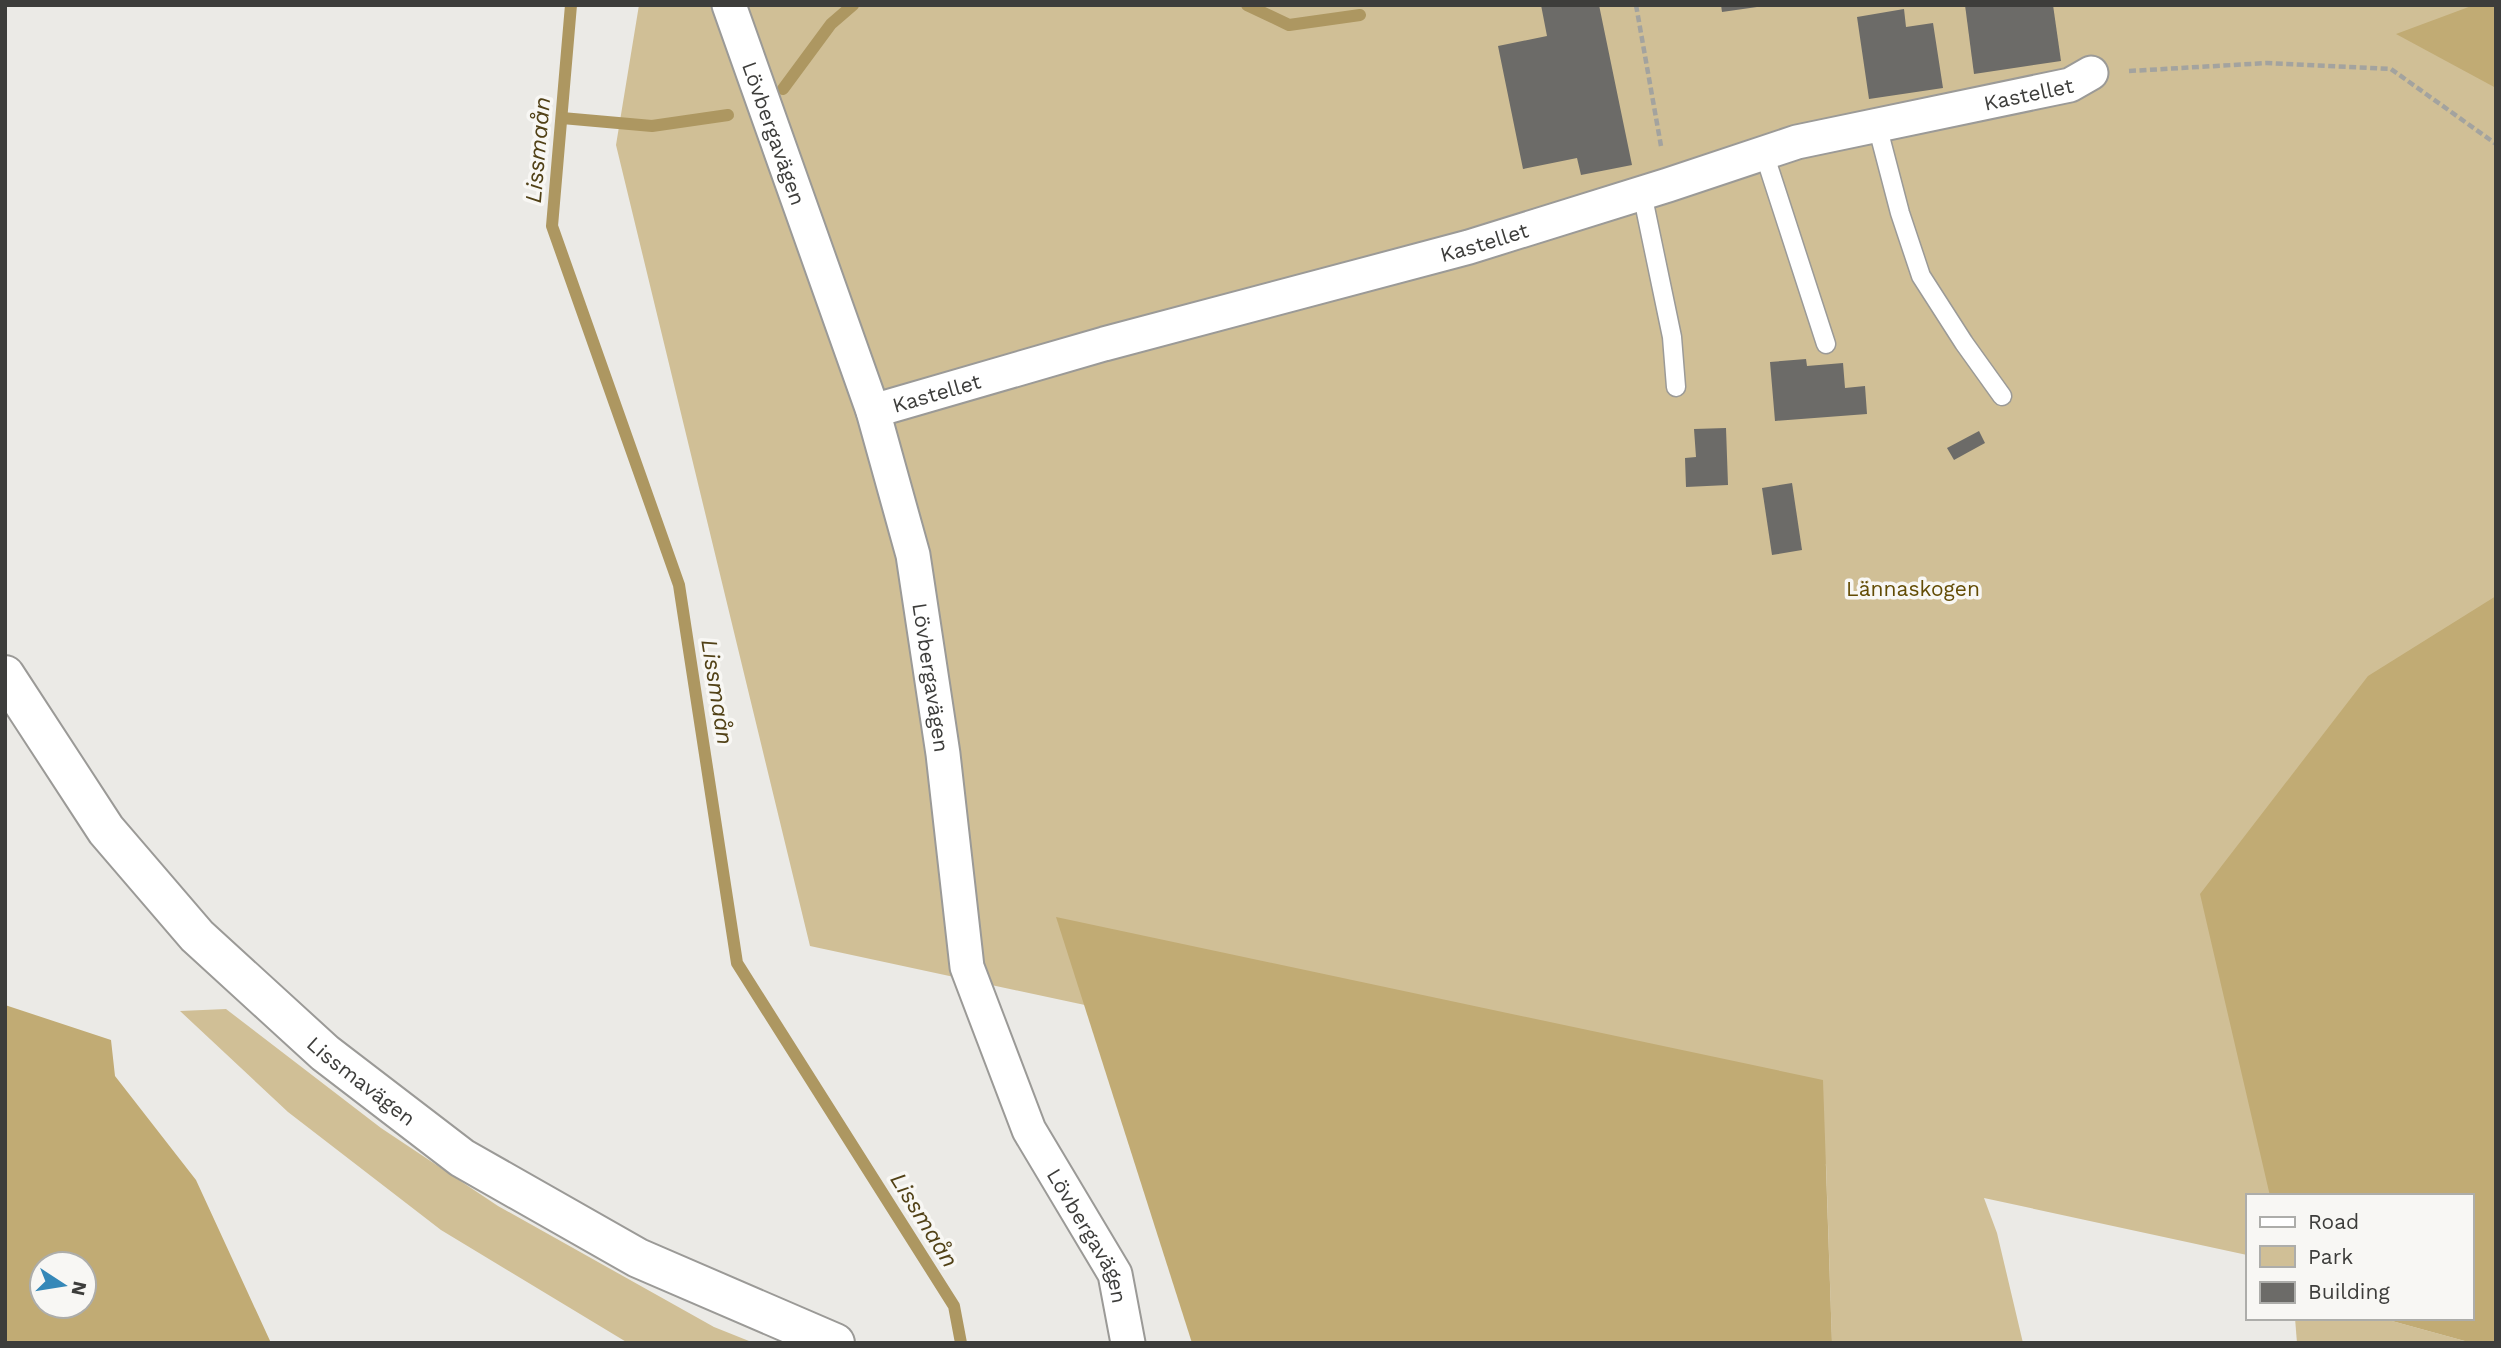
<svg xmlns="http://www.w3.org/2000/svg" width="2501" height="1348" font-family="'Work Sans',sans-serif">
	<style>
		.green { fill: #d0bf96 }
		.forest { fill: #c1ab74; fill-rule: evenodd }
		.lines { fill: none; stroke-linecap: round; stroke-linejoin: round }
		.stream { stroke: #ad9761; stroke-width: 12 }
		.building { fill: #6c6b68 }
		.service-casing { stroke: #9b9a97; stroke-width: 21 }
		.minor-casing { stroke: #9b9a97; stroke-width: 37 }
		.tertiary-casing { stroke: #9b9a97; stroke-width: 42 }
		.path { stroke: #a3a39f; stroke-width: 4.5; stroke-dasharray: 7 3.5; stroke-linecap: butt }
		.service { stroke: #fff; stroke-width: 18 }
		.minor { stroke: #fff; stroke-width: 33 }
		.tertiary { stroke: #fff; stroke-width: 38 }
		.labels { text-anchor: middle; dominant-baseline: central; stroke-width: 7; stroke-linejoin: round; paint-order: stroke }
		.street-label { font-size: 21px; fill: #3d3d3b; stroke: #f8f7f4 }
		.park-label { font-size: 21px; fill: #634c05; stroke: #f8f7f4 }
		.water-label { font-size: 23px; font-style: italic; fill: #514116; stroke: #f8f7f4 }
	</style>
	<rect width="100%" height="100%" fill="#ebeae6"/>
	<g class="green">
		<polygon points="639,5 2496,5 2496,1308 2471,1196 2247,1196 2247,1255 1984,1198 1997,1233 2023,1343 1832,1343 1826,1164 810,946 616,145"/>
		<polygon points="226,1009 381,1128 498,1206 714,1327 754,1343 628,1343 441,1230 288,1112 180,1011"/>
		<polygon points="2295,1318 2381,1318 2472,1343 2297,1343"/>
	</g>
	<g class="forest">
		<polygon points="2474,5 2496,5 2496,88 2396,34"/>
		<polygon points="2496,596 2496,1343 2472,1343 2381,1318 2471,1318 2471,1196 2270,1196 2200,894 2368,676"/>
		<polygon points="1056,917 1823,1080 1832,1343 1192,1343"/>
		<path d="M5 1005 111 1040 115 1076 196 1180 271 1343H5ZM84 1264V1306H42V1264Z"/>
	</g>
	<g class="lines">
		<g class="stream">
			<polyline points="571,5 552,226 679,585 737,963 954,1306 961,1343"/>
			<polyline points="1247,5 1289,25 1360,15"/>
			<polyline points="783,89 831,24 853,5"/>
			<polyline points="562,118 652,126 728,115"/>
		</g>
	</g>
	<g class="building">
		<polygon points="1541,5 1599,5 1632,165 1581,175 1577,158 1523,169 1498,46 1547,36"/>
		<polygon points="1721,5 1757,5 1757,7 1722,12"/>
		<polygon points="1965,5 2053,5 2061,61 1974,74"/>
		<polygon points="1904,9 1906,27 1933,23 1943,88 1869,99 1857,17"/>
		<polygon points="1806,359 1807,366 1843,363 1845,388 1865,386 1867,414 1775,421 1770,362"/>
		<polygon points="1726,428 1728,485 1686,487 1685,458 1696,457 1694,429"/>
		<polygon points="1979,431 1985,443 1954,460 1947,448"/>
		<polygon points="1792,483 1802,550 1772,555 1762,488"/>
	</g>
	<g class="lines">
		<defs>
			<g id="service">
				<polyline points="1877,125 1900,213 1921,276 1964,343 2002,396"/>
				<polyline points="1764,153 1826,344"/>
				<polyline points="1642,193 1672,337 1676,387"/>
			</g>
			<g id="minor">
				<path id="s1" d="M729 5 873 411 913 555 943 754 967 967 1029 1130 1115 1274 1128 1343"/>
				<path id="s2" d="M873 411 1104 344 1469 247 1668 185 1797 142 2070 85 2091 73"/>
			</g>
			<g id="tertiary">
				<path id="s3" d="M5 675 106 830 197 936 325 1053 462 1158 638 1258 835 1343"/>
			</g>
		</defs>
		<use href="#service" class="service-casing"/>
		<use href="#minor" class="minor-casing"/>
		<use href="#tertiary" class="tertiary-casing"/>
		<g class="path">
			<polyline points="1636,5 1661,146"/>
			<polyline points="2129,71 2267,63 2391,69 2496,144"/>
		</g>
		<use href="#service" class="service"/>
		<use href="#minor" class="minor"/>
		<use href="#tertiary" class="tertiary"/>
	</g>
	<g class="labels">
		<g class="street-label">
			<text stroke="none"><textPath href="#s2" startOffset="1199">Kastellet</textPath></text>
			<text stroke="none"><textPath href="#s1" startOffset="136">Lövbergavägen</textPath></text>
			<text stroke="none"><textPath href="#s2" startOffset="634">Kastellet</textPath></text>
			<text stroke="none"><textPath href="#s2" startOffset="66">Kastellet</textPath></text>
			<text stroke="none"><textPath href="#s1" startOffset="704">Lövbergavägen</textPath></text>
			<text stroke="none"><textPath href="#s3" startOffset="544">Lissmavägen</textPath></text>
			<text stroke="none"><textPath href="#s1" startOffset="1292">Lövbergavägen</textPath></text>
		</g>
		<g class="park-label">
			<text x="1913" y="588">Lännaskogen</text>
		</g>
		<g class="water-label">
			<text transform="translate(538 150) rotate(-85)">Lissmaån</text>
			<text transform="translate(717 692) rotate(81)">Lissmaån</text>
			<text transform="translate(924 1220) rotate(58)">Lissmaån</text>
		</g>
	</g>
	<rect width="2501" height="1348" fill="none" stroke="#3d3d3b" stroke-width="14"/>
	<rect x="2246" y="1194" width="228" height="126" fill="#f8f7f4" stroke="#adadaa" stroke-width="2"/>
	<rect x="2260" y="1217" width="35" height="10" fill="#ffffff" stroke="#adadaa" stroke-width="2"/>
	<text x="2308" y="1229" font-size="21" fill="#3d3d3b">Road</text>
	<rect x="2260" y="1246" width="35" height="21" fill="#d0bf96" stroke="#adadaa" stroke-width="2"/>
	<text x="2308" y="1264" font-size="21" fill="#3d3d3b">Park</text>
	<rect x="2260" y="1282" width="35" height="21" fill="#6c6b68" stroke="#adadaa" stroke-width="2"/>
	<text x="2308" y="1299" font-size="21" fill="#3d3d3b">Building</text>
	<g transform="translate(63 1285) rotate(102)"><circle r="33" fill="#f8f7f4" stroke="#adadaa" stroke-width="2"/>
	<path d="M0-5L12 26L0 18L-12 26Z" fill="#3588b8"/>
	<text y="-10" font-size="19" font-weight="bold" text-anchor="middle" fill="#3d3d3b">N</text>
	</g>
</svg>
